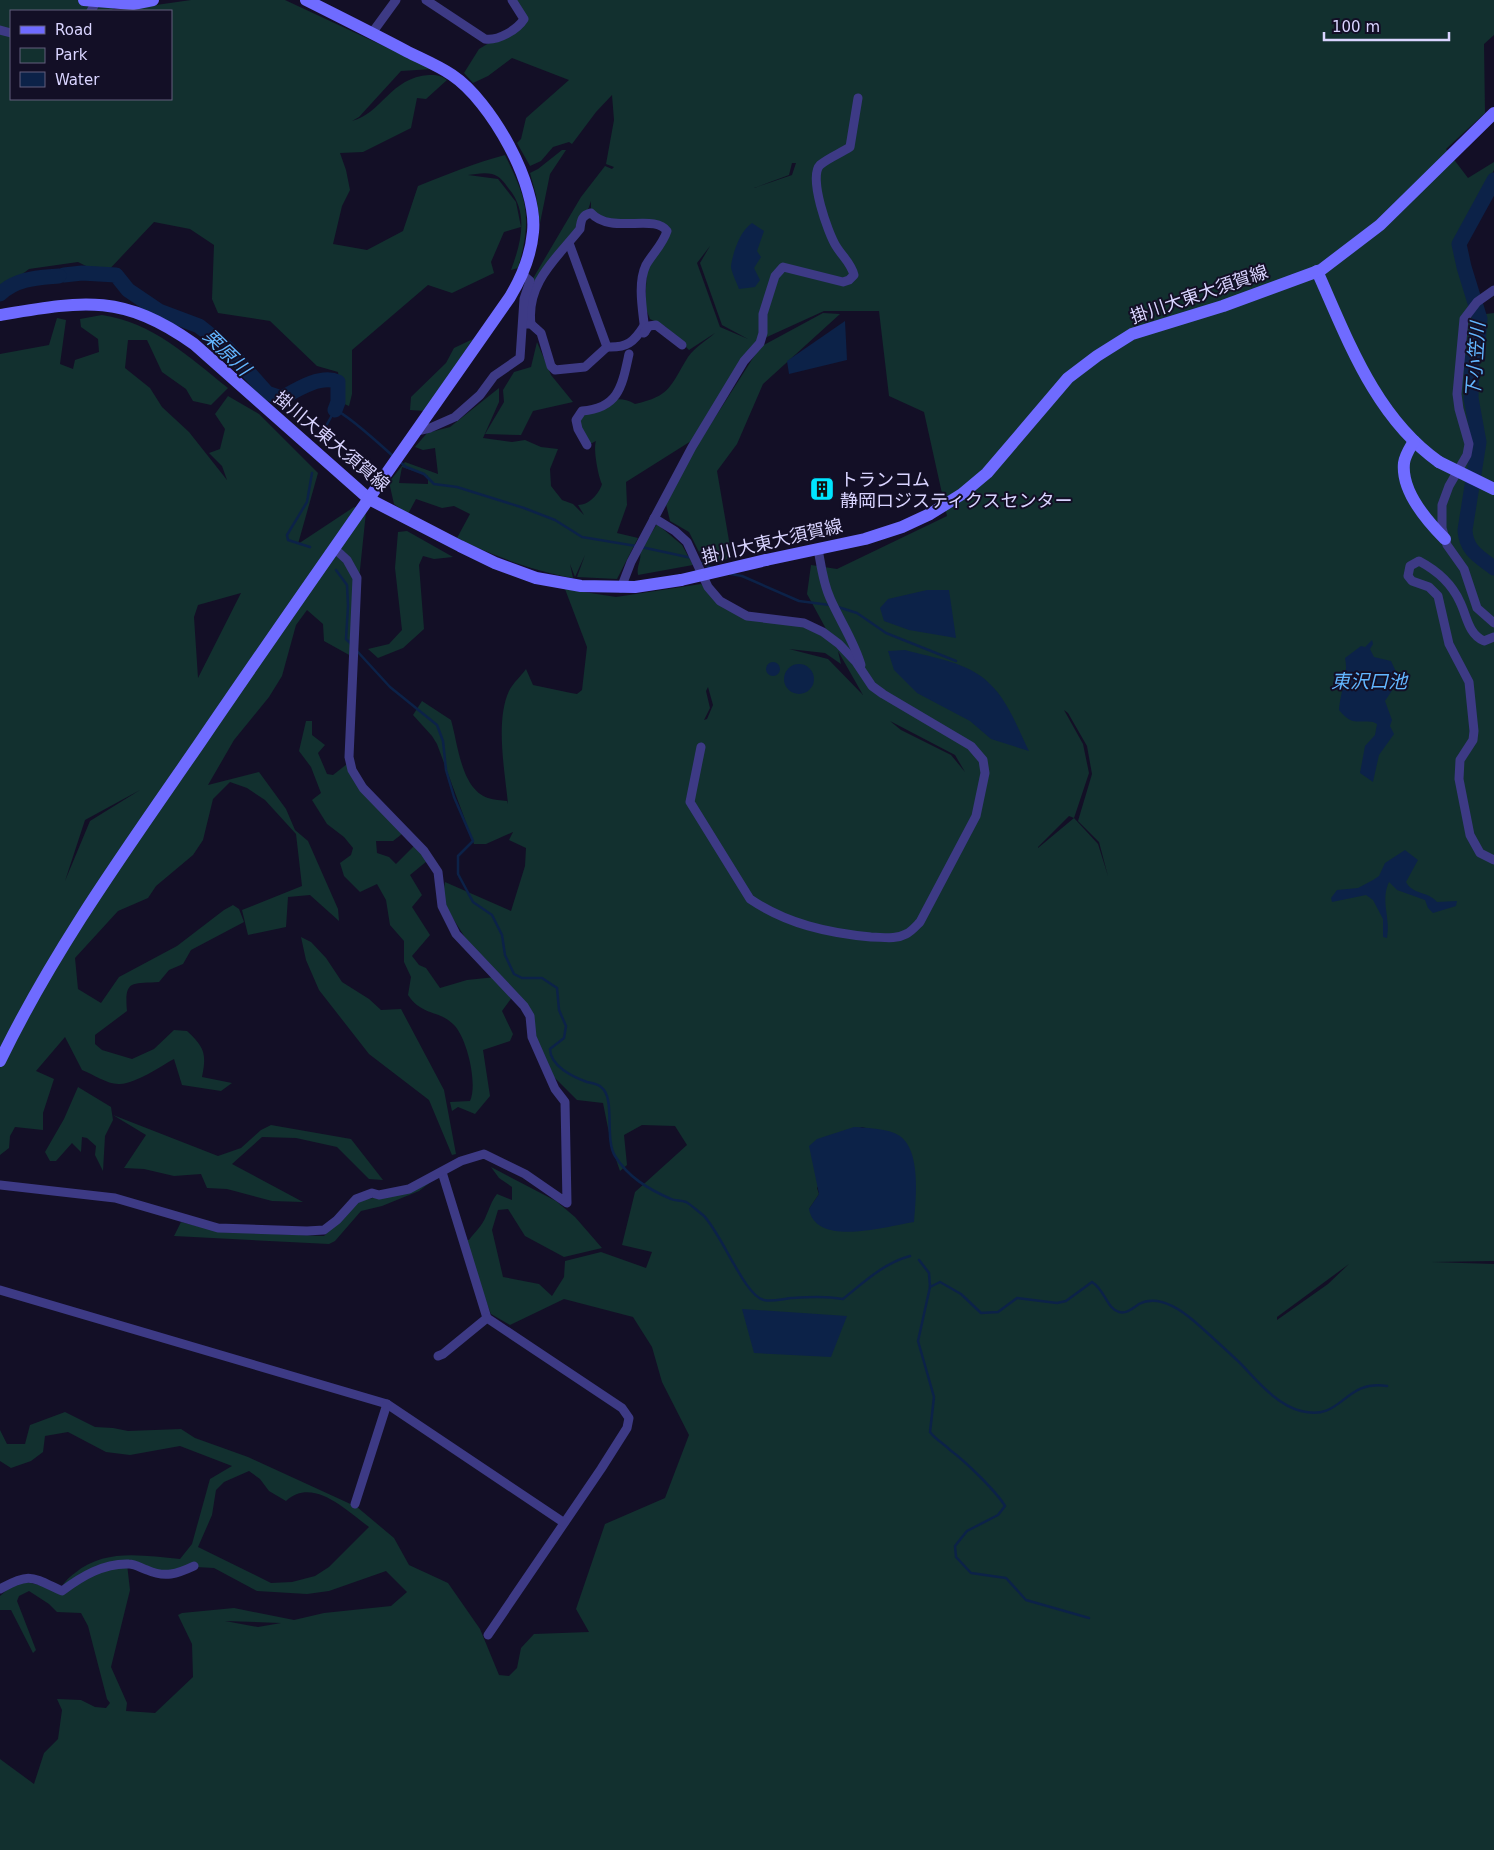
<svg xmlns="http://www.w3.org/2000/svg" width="1494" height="1850" font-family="'DejaVu Sans','Noto Sans JP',sans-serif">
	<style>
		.green { fill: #12302f; fill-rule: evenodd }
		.water { fill: #0c2248 }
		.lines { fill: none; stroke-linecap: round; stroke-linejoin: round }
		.stream { stroke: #0c2248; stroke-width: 2.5 }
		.river { stroke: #0c2248; stroke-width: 15 }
		.street { stroke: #3d3a85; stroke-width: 9 }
		.secondary { stroke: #6f6bff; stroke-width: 12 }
		.secondary-bridge { stroke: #6f6bff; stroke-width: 12 }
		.labels { text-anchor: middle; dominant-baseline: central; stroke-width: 4; stroke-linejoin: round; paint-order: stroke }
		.street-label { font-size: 18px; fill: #d9d4ff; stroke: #130f26 }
		.poi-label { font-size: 18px; fill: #d9d4ff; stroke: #130f26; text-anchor: start }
		.water-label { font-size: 19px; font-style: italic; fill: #62b6ff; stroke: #130f26 }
	</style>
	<rect width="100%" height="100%" fill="#130f26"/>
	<g class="green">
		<path d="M0 0H126L110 11H11V99H171V11H114L191 0H285L433 69 401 71 359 117 352 121C381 114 391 77 429 75 437 75 440 75 447 80L426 99 417 98 411 128 363 152 340 153 346 170 350 190 342 206 333 244 367 250 403 231 418 186C446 175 477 162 505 155 528 201 532 218 518 268L511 270C521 243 529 213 509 189 504 182 500 176 492 174 485 172 475 174 468 175L498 179 516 202 521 227 504 232 491 262 494 273 452 293 428 285 352 350V394L349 406 342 403 338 372 317 366 270 321 218 313 212 299 214 245 190 229 154 222 104 275 78 262 29 269 0 291Z"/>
		<path d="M512 0H1494V35L1484 44 1485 113 1446 149 1468 178 1494 162V170L1473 210 1456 251 1478 315 1494 313V1261L1432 1262 1494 1264V1850H0V1759L34 1784 44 1753 58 1739 62 1710 57 1699 81 1700 95 1707 106 1708 110 1703 107 1699 88 1626 81 1613 57 1612 49 1604 29 1591 19 1596 17 1601 36 1650 33 1653 11 1610H0V1596L18 1580 60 1590C64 1582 68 1578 75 1573 106 1548 143 1556 180 1559L192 1544 210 1479 232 1466 180 1446 130 1455 106 1452 68 1432 45 1436 43 1452 31 1461 11 1468 0 1461V1430L7 1444H25L30 1425 65 1412 95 1427 113 1428 128 1431 181 1429 195 1438 248 1457 357 1507 394 1538 409 1565 448 1583 480 1629 499 1675 509 1676 517 1668 521 1648 534 1634 589 1632 576 1609 605 1524 665 1498 689 1435 662 1382 652 1347 633 1317 564 1299 510 1325 491 1314 462 1240H469C474 1233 483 1225 486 1216 490 1207 491 1202 497 1194L512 1200V1187L499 1178 491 1167 556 1201 575 1217 602 1248 564 1257 525 1236 508 1209 498 1210 492 1230 503 1277 539 1284 552 1296 564 1277 565 1261 601 1252 646 1268 652 1252 622 1245 635 1192 687 1145 675 1126 642 1125 624 1135 627 1165 620 1171 612 1148 603 1103 577 1100 551 1074 537 1048 534 1023 471 947 442 901 445 882 511 911 525 866 526 848 509 840 513 832 486 844H474L437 744 432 736 413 715 422 701 451 720C458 744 461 789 488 798 494 800 501 800 507 801L508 804C505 772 495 721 509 691 513 683 521 676 526 669L533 685 571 693 577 694 582 690 587 647 565 589 616 597 701 584 720 601 747 616 809 625 831 638 807 594 811 565 837 569 947 516 924 412 889 396 879 311H824L756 342 699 436 626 482 627 505 617 533 638 538 617 579 577 577 585 555 575 577 570 564 573 578C530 570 496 557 457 538L470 514 454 506 442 508 416 499 408 514 394 504 389 482 405 462 438 474 435 448 423 450 415 447 427 433 450 427 499 388V402L483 438 512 442 525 440 541 447 558 449 550 469 551 486 562 500 573 504 584 515 578 505C589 505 599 494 602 484 598 476 593 448 596 441L590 444 576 420C597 408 612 391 635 404 671 396 670 386 688 357 694 348 707 340 715 333L689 350 666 327 650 319 645 306 647 269 663 246 661 225 596 218 591 209V201C582 231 553 268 528 287L581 197 605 166 612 169 614 167 606 164 614 120 612 95 596 112 572 144 569 142 553 147 541 161 530 166 517 143 521 139 526 118 569 80 512 58 488 76 473 83 464 73 479 49 525 21ZM792 163H796L792 175 754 188 789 175ZM710 246 700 263 722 325 748 339 720 327 697 263ZM402 467 428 476V484L399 483ZM789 649 825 653 841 664 838 651 863 695 828 659ZM708 687 713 705 707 719 704 720 710 708 706 691ZM1064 710 1068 713 1087 746 1092 774 1078 821 1099 842 1108 876 1098 844 1074 818 1089 773 1083 744ZM890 721 955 755 965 772 951 755 901 730ZM1069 816 1074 818 1038 848V847ZM862 1127 902 1138 914 1222 809 1209 819 1194 817 1188 859 1128ZM1349 1264 1328 1284 1277 1320V1317ZM249 1471 260 1479 269 1491 286 1501C313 1476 347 1511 369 1527L329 1567 315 1576 292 1582 271 1583 198 1547 212 1515 216 1490 224 1482ZM127 1564 177 1574 196 1567 214 1568 257 1591 307 1594 329 1591 386 1571 407 1592 391 1606 324 1613 294 1620 234 1608 182 1613 178 1615 192 1644 193 1677 155 1713 126 1711 127 1703 111 1667 130 1590ZM225 1621 281 1623 258 1627Z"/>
		<polygon points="562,150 566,150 550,174 540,223 536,195 530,173 538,169"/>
		<polygon points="823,313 840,314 763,384 737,444 717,471 732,558 705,564 689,532 670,521 666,504 691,455 760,347"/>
		<path d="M102 315C152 322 189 357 228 388L211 405 193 401 186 389 162 372 147 340H128L125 368 150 388 162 407 189 432 227 480 222 466 209 453 220 449 225 429 215 414 228 396 259 414 318 473 298 544 354 507 366 512 351 656 324 641 323 624 307 610 296 625 282 676 269 697 234 740 208 785 259 772 286 809 295 830 308 841 338 909 339 921 310 895 288 897 286 927 248 935 242 910 302 886 296 834 265 800 247 788 230 782 213 799 203 840 193 855 156 886 148 898 118 911 75 958 78 989 101 1003 119 977 177 946 224 910 233 905 239 909 244 922 191 950 183 964 169 970 159 982C132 984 124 979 127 1011L95 1035V1044L102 1050 132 1059 154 1049 174 1030 187 1031C204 1047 207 1053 202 1077L232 1083 221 1091 182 1085 174 1059C159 1067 137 1083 120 1084 108 1085 93 1074 82 1070L65 1037 36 1071 54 1079 43 1113V1130L15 1127 10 1136 9 1148 0 1155V354L49 345 57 318 66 320 60 364 73 369 75 360 99 352 98 339 81 327 80 319ZM241 593 198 678 194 617 198 605ZM140 790 90 821 65 881 85 820Z"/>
		<polygon points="473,339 424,411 410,410 411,397 446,363 454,348"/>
		<polygon points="537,342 551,375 573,402 533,411 521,435 485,434 504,402 503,390 514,372 531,367"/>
		<path d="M657 524 682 545 693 565 638 575C636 566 642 561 640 551Z"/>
		<polygon points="407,531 453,557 434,559 423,556 419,565 424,629 403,648 378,658 368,649 389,644 402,630 395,568 398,532"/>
		<path d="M306 721H312V735L325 745 318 753 327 774 333 775 347 764 402 834 393 841H376L377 853 389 857 396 864 415 845 427 861 410 875 422 895 412 907 430 935 412 956 419 965 426 968 440 988 467 980 496 977 513 996 502 1011 513 1034 510 1041 483 1050 490 1096 475 1114 458 1107 452 1111 450 1102 470 1101C478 1084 467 1037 453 1024 439 1010 422 1016 408 995L411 977 404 962V941L390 925 386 900 377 884 360 892 344 876 340 863 351 855 353 848 344 837 327 824 312 800 321 793 311 767 299 751Z"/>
		<polygon points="301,937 311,942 326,958 342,982 369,999 381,1010 401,1009 444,1090 456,1154 452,1155 429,1100 369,1054 319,990 306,960"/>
		<polygon points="78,1087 111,1107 113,1120 105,1136 103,1171 95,1155 96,1146 87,1138 82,1137 81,1152 72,1143 56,1161 50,1161 45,1152 64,1119"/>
		<polygon points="113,1115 218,1156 241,1148 261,1130 271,1125 351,1139 383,1180 369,1179 337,1147 296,1138 262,1137 232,1164 303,1202 272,1201 227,1189 207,1188 201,1174 174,1176 144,1169 124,1168 146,1135"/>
		<polygon points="436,1178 419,1191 382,1206 361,1211 335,1241 329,1244 174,1236 181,1222 221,1232 324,1236 358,1201 404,1192"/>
	</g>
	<g class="water">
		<path d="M752 223 764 231 757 251 761 257 754 268 760 280 755 287 739 289C737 283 731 272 731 266 733 252 740 231 752 223Z"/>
		<polygon points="845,321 847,360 789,374 787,361"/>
		<polygon points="927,590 949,590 956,638 909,630 884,621 880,608 888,599"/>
		<path d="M1372 640 1373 644 1370 649 1374 657 1391 661 1397 674 1393 680V689L1385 701 1392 720 1390 726 1394 734 1379 755 1373 782 1360 773 1365 746 1375 735 1377 724 1373 722C1356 720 1352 726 1339 710 1340 692 1349 676 1345 658L1361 646 1365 647Z"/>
		<path d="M905 650C933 658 969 662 990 684 1008 701 1018 729 1029 751L991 739 970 721 917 693 894 670 888 651Z"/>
		<circle cx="773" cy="669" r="7"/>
		<circle cx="799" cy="679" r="15"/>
		<path d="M1405 850 1418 860 1406 882C1413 895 1428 891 1437 902L1457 901 1456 906 1433 913 1428 908 1425 900 1397 890 1389 882C1380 901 1391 918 1387 938L1383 937V919L1373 900 1366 895 1332 902 1331 898 1337 890 1358 888 1373 880 1379 876 1385 863Z"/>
		<path d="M854 1127C868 1128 887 1128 900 1136 921 1151 916 1198 914 1222 887 1226 816 1248 809 1209L819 1194 809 1146 817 1139Z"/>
		<polygon points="742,1309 847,1316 831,1357 754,1353"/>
	</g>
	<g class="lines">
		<g class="stream">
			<path d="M322 433 335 410C345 413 383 447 394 457"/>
			<polyline points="400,462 406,467 424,474 434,484 457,487 524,508 555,520 582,537 636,546"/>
			<polyline points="310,547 288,540 287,535 307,502 312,473"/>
			<polyline points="641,547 692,558"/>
			<polyline points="701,563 712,568"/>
			<polyline points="336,570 347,585 348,606 346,639 352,645"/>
			<polyline points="731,574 742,576 799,601 830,605"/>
			<polyline points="838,607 857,613 886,633 956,661"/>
			<path d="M357 651 390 687 437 725 443 741 446 770 454 797 473 841 458 856V874L473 902 492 915 502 935 505 955 514 974 522 978H542L557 988 559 1010 566 1026 564 1038 550 1049C550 1066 573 1077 587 1082 591 1083 598 1084 601 1087 616 1098 604 1138 615 1156 628 1177 648 1189 671 1199 675 1201 681 1200 686 1202 690 1204 699 1212 703 1215 721 1232 745 1297 764 1300 772 1302 782 1299 791 1298 809 1297 825 1296 843 1299 864 1282 884 1263 910 1256"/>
			<path d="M919 1260 929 1273 930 1287 918 1341 934 1397 930 1432C936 1440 943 1443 950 1450 965 1461 996 1491 1005 1506L998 1515 967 1531 955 1546 956 1557 971 1573 1006 1578 1026 1600 1089 1618"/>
			<path d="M930 1287 940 1282 961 1294 981 1313 998 1312 1017 1298 1057 1303 1066 1301 1092 1282C1105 1290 1107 1309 1119 1312 1127 1314 1133 1308 1139 1304 1158 1294 1180 1309 1194 1321 1209 1334 1224 1348 1239 1362 1257 1380 1275 1404 1301 1411 1343 1422 1343 1379 1387 1386"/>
		</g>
		<g class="river">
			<path d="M1494 180 1459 244 1464 267 1480 319 1478 341 1472 360 1471 398 1479 442 1465 530C1466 550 1478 556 1494 568"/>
			<path d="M64 275 82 273 116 275 128 290 159 311 199 326 228 349 267 393 282 398C296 390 321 374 338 382V402L335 410"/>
			<path d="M0 294C17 278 37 278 59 276"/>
		</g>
		<g class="street">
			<path d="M426 0 485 39C498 41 517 30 524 19L512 0"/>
			<polyline points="91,11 96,2"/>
			<polyline points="0,30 11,33"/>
			<polyline points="372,33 396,0"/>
			<path d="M569 243 607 347C627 348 634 342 644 326"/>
			<polyline points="1494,290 1477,302 1464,319 1457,394 1459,409 1469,444 1467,455 1449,486 1442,505 1442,528 1447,545 1464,569 1477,608 1494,623"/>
			<polyline points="526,324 531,324 541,333 551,366 555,370 585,367 607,347"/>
			<path d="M531 324C526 283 556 259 580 229 581 220 582 215 591 213 611 235 655 213 667 231 663 244 653 253 646 265 637 284 643 311 645 332"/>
			<polyline points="644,333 649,326 656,325 682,345"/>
			<polyline points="417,431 430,428 455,417 480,395 494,376 520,358 524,299 530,281 523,275"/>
			<path d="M587 445 578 429 576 420 582 411C619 408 622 386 629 354"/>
			<path d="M654 518 675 531 687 542 708 587 720 601 747 616 804 623 823 632 839 644 856 662 872 686 883 694 971 746 983 760 985 773 976 816 920 922C916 926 911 932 906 934 895 940 883 937 871 937 828 933 787 924 750 899L690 802 701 747"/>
			<path d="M818 549C821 565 823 583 830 598 840 621 854 641 861 665"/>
			<path d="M621 588 631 562 692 447 744 361 760 343 763 333V314L775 276 783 267 843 282 849 280 854 275C851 263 842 256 836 246 828 233 808 177 820 165 828 158 841 153 850 147L858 98"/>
			<path d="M1494 637 1484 641C1468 634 1467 616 1460 602 1452 584 1436 570 1419 561L1410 566 1408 576 1412 581 1429 587 1438 596 1449 644 1469 682 1474 731 1473 740 1460 760 1459 779 1470 835 1480 853 1494 860"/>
			<polyline points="442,1172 487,1318 622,1408 629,1418 627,1428 601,1469 488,1635"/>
			<polyline points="0,1185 115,1198 218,1228 307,1231 324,1230 337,1220 356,1199 372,1193 379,1195 409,1189 461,1161 484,1154 525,1174 567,1203 565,1102 555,1089 543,1062 532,1037 530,1016 524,1006 456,934 442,906 438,872 424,851 363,788 352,770 349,757 357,578 347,560 334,548"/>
			<polyline points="0,1290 387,1404 563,1522"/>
			<polyline points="438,1356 443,1354 487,1318"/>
			<polyline points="355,1504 387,1404"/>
			<path d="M0 1589C30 1572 32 1577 62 1591 82 1576 104 1563 129 1564 135 1564 141 1568 147 1570 165 1578 177 1574 194 1566"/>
		</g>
		<g class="secondary">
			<polyline points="84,0 133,4 153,0"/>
			<path d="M1317 271C1348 340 1375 417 1439 462"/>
			<path d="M0 315C83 301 122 293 194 344L369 499 460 546 495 563 536 578 581 586 635 587 681 580"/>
			<path d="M1414 441C1410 448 1405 455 1404 463 1401 491 1426 520 1445 539"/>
			<polyline points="766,560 865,539 902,527 930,514 962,494 987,473 1068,378 1097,356 1132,334 1223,306 1321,270 1380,225 1494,113"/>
			<path d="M0 1061C54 949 128 847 199 744 301 594 406 446 510 297 522 277 531 255 533 232 538 185 491 101 452 75 439 66 422 59 408 52 374 34 340 17 306 0"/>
		</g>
		<g class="secondary-bridge">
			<polyline points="1439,462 1494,489"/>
			<polyline points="681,580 766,560"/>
		</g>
	</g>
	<defs>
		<symbol id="building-square" viewBox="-11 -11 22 22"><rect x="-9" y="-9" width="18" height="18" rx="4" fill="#00e5ff" stroke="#130f26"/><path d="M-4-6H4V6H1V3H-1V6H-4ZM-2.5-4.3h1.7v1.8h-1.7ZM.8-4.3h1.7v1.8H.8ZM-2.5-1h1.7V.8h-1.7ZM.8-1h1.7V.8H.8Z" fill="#111"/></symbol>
	</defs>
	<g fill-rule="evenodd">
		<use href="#building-square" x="808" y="475" width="28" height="28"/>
	</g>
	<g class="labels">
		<g class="street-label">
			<text transform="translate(1199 294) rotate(-19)">掛川大東大須賀線</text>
			<text transform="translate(332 441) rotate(40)">掛川大東大須賀線</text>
			<text transform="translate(772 541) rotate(-13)">掛川大東大須賀線</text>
		</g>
		<g class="poi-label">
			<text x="840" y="479">トランコム<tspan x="840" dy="21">静岡ロジスティクスセンター</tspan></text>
		</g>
		<g class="water-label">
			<text transform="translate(227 352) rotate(44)">栗原川</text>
			<text transform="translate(1475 360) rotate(-86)">下小笠川</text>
			<text x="1369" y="681">東沢口池</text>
		</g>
	</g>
	<rect x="10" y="10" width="162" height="90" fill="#130f26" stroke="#625e7d"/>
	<rect x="20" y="26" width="25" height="8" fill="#6f6bff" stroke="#625e7d"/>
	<text x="55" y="35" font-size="15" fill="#d9d4ff">Road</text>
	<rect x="20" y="48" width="25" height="15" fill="#12302f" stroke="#625e7d"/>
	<text x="55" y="60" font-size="15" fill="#d9d4ff">Park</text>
	<rect x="20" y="72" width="25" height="15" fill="#0c2248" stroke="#625e7d"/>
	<text x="55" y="85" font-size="15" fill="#d9d4ff">Water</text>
	<path d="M1324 32v8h125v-8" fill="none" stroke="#d9d4ff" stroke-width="2.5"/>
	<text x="1332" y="32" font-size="15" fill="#d9d4ff" stroke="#130f26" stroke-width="4" paint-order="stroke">100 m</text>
</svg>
